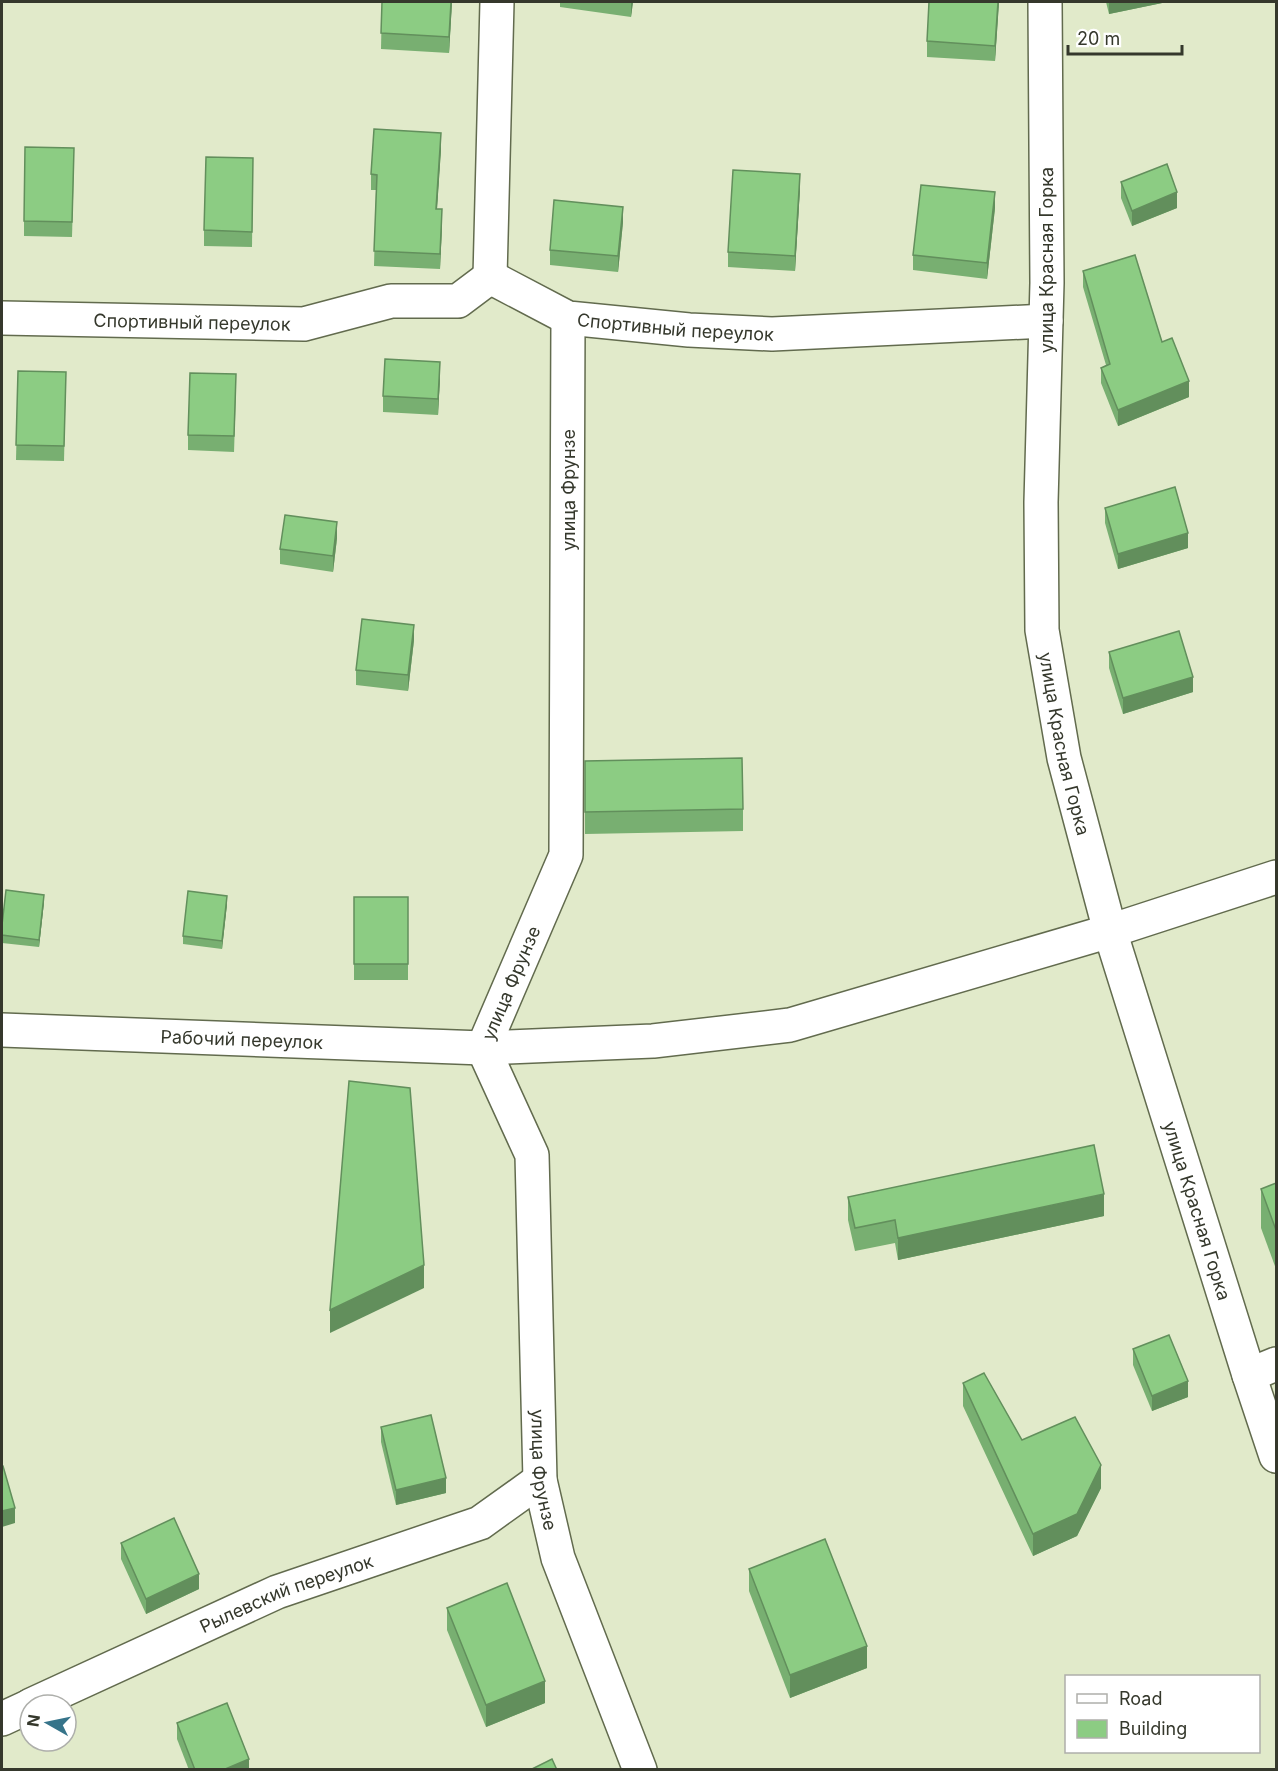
<svg xmlns="http://www.w3.org/2000/svg" width="1278" height="1771" font-family="Inter,sans-serif">
	<style>
		.lines { fill: none; stroke-linecap: round; stroke-linejoin: round }
		.minor-casing { stroke: #626b4e; stroke-width: 36 }
		.minor { stroke: #fff; stroke-width: 33 }
		.wall { fill: #78af71 }
		.shaded-wall { fill: #628f5c }
		.building { fill: #8ccc83; stroke: #628f5c; stroke-width: 1.5 }
		.labels { text-anchor: middle; dominant-baseline: central; stroke-width: 4.5; stroke-linejoin: round; paint-order: stroke }
		.street-label { font-size: 18px; fill: #35382c; stroke: #fff }
	</style>
	<rect width="100%" height="100%" fill="#e1eaca"/>
	<g class="lines">
		<defs>
			<g id="minor">
				<path id="s1" d="M1045 2 1047 283 1041 502 1042 630 1064 758 1110 931 1249 1375 1276 1456"/>
				<path id="s2" d="M490 277 568 318 689 330 772 334 1046 321"/>
				<polyline points="490,277 497,2"/>
				<path id="s3" d="M2 318 304 324 391 301H458L490 277"/>
				<path id="s4" d="M568 318 566 855 483 1048 532 1155 540 1480 558 1558 640 1770"/>
				<path id="s5" d="M2 1030 483 1048 653 1041 790 1025 1110 931 1276 877"/>
				<polyline points="1249,1375 1276,1364"/>
				<path id="s6" d="M31 1705 277 1592 480 1523 540 1480"/>
				<polyline points="2,1719 30,1706"/>
			</g>
		</defs>
		<use href="#minor" class="minor-casing"/>
		<use href="#minor" class="minor"/>
	</g>
	<g class="wall">
		<polygon points="382,2 452,2 449,53 381,49"/>
		<polygon points="560,2 633,2 631,17 560,7"/>
		<polygon points="999,2 995,61 927,57 927,41"/>
		<polygon points="1106,2 1167,2 1109,14"/>
		<polygon points="1276,83 1276,103 1275,99 1275,84"/>
		<polygon points="441,149 437,209 442,225 440,269 374,266 376,190 371,190 371,174"/>
		<polygon points="253,158 252,247 204,246 204,230"/>
		<polygon points="74,164 72,237 24,236 24,221"/>
		<polygon points="1121,182 1177,208 1132,226 1121,198"/>
		<polygon points="800,189 795,271 728,267 728,252"/>
		<polygon points="995,208 987,279 913,270 913,255"/>
		<polygon points="623,222 618,272 550,265 550,250"/>
		<polygon points="1083,271 1189,397 1118,426 1101,383 1101,368 1106,365 1083,287"/>
		<polygon points="18,371 66,372 64,461 16,460"/>
		<polygon points="440,378 438,415 383,412 383,396"/>
		<polygon points="236,390 234,452 188,450 188,435"/>
		<polygon points="1105,508 1188,548 1118,569 1105,523"/>
		<polygon points="337,538 333,572 280,564 280,549"/>
		<polygon points="414,640 408,691 356,685 356,670"/>
		<polygon points="1109,652 1193,692 1123,714 1109,668"/>
		<polygon points="585,761 743,809 743,831 585,834"/>
		<rect x="354" y="897" width="54" height="83"/>
		<polygon points="44,902 39,947 2,943 2,925"/>
		<polygon points="227,904 222,949 183,944 183,936"/>
		<polygon points="1276,1183 1276,1269 1261,1228 1261,1189"/>
		<polygon points="848,1197 1104,1216 898,1260 895,1243 855,1251 848,1220"/>
		<polygon points="1133,1349 1188,1397 1152,1411 1133,1365"/>
		<polygon points="963,1383 1022,1440 1101,1488 1077,1536 1033,1556 963,1406"/>
		<polygon points="381,1427 446,1493 396,1505 381,1442"/>
		<polygon points="121,1543 199,1589 146,1614 121,1559"/>
		<polygon points="749,1569 867,1668 790,1698 749,1591"/>
		<polygon points="447,1608 545,1703 486,1727 447,1630"/>
		<polygon points="177,1723 249,1770 189,1770 177,1739"/>
	</g>
	<g class="shaded-wall">
		<polygon points="451,2 452,2 449,53 449,37"/>
		<polygon points="631,2 633,2 631,17"/>
		<polygon points="998,2 999,2 995,61 995,46"/>
		<polygon points="1109,2 1167,2 1109,14"/>
		<polygon points="441,133 441,149 436,224 436,209"/>
		<polygon points="800,174 800,189 795,271 795,256"/>
		<polygon points="995,192 995,208 987,279 987,263"/>
		<polygon points="1177,192 1177,208 1132,226 1132,211"/>
		<polygon points="623,207 623,222 618,272 618,256"/>
		<polygon points="442,209 442,225 440,269 440,254"/>
		<polygon points="440,362 440,378 438,415 438,399"/>
		<polygon points="1189,381 1189,397 1118,426 1118,410"/>
		<polygon points="337,522 337,538 333,572 333,556"/>
		<polygon points="1188,533 1188,548 1118,569 1118,554"/>
		<polygon points="414,625 414,640 408,691 408,675"/>
		<polygon points="1193,677 1193,692 1123,714 1123,698"/>
		<polygon points="44,895 44,902 39,947 39,940"/>
		<polygon points="227,896 227,904 222,949 222,941"/>
		<polygon points="1104,1194 1104,1216 898,1260 898,1238"/>
		<polygon points="424,1265 424,1288 330,1333 330,1310"/>
		<polygon points="1188,1381 1188,1397 1152,1411 1152,1396"/>
		<polygon points="1101,1465 1101,1488 1077,1536 1033,1556 1033,1534"/>
		<polygon points="446,1478 446,1493 396,1505 396,1490"/>
		<polygon points="15,1508 15,1523 2,1527 2,1511"/>
		<polygon points="199,1574 199,1589 146,1614 146,1599"/>
		<polygon points="867,1646 867,1668 790,1698 790,1675"/>
		<polygon points="545,1681 545,1703 486,1727 486,1705"/>
		<polygon points="249,1759 249,1770 223,1770"/>
	</g>
	<g class="building">
		<polygon points="382,2 451,2 449,37 381,33"/>
		<polygon points="929,2 998,2 995,46 927,41"/>
		<polygon points="374,129 441,133 436,209 442,209 440,254 374,251 377,175 371,174"/>
		<polygon points="25,147 74,148 72,222 24,221"/>
		<polygon points="206,157 253,158 252,232 204,230"/>
		<polygon points="1167,164 1177,192 1132,211 1121,182"/>
		<polygon points="733,170 800,174 795,256 728,252"/>
		<polygon points="921,185 995,192 987,263 913,255"/>
		<polygon points="554,200 623,207 618,256 550,250"/>
		<polygon points="1135,255 1162,342 1172,338 1189,381 1118,410 1101,368 1110,364 1083,271"/>
		<polygon points="385,359 440,362 438,399 383,396"/>
		<polygon points="18,371 66,372 64,446 16,445"/>
		<polygon points="190,373 236,374 234,436 188,435"/>
		<polygon points="1175,487 1188,533 1118,554 1105,508"/>
		<polygon points="285,515 337,522 333,556 280,549"/>
		<polygon points="362,619 414,625 408,675 356,670"/>
		<polygon points="1179,631 1193,677 1123,698 1109,652"/>
		<polygon points="742,758 743,809 585,812 585,761"/>
		<polygon points="6,890 44,895 39,940 2,935 2,925"/>
		<polygon points="188,891 227,896 222,941 183,936"/>
		<rect x="354" y="897" width="54" height="67"/>
		<polygon points="349,1081 410,1088 424,1265 330,1310"/>
		<polygon points="1094,1145 1104,1194 898,1238 895,1220 855,1228 848,1197"/>
		<polygon points="1276,1183 1276,1230 1261,1189"/>
		<polygon points="1169,1335 1188,1381 1152,1396 1133,1349"/>
		<polygon points="984,1373 1022,1440 1075,1417 1101,1465 1077,1514 1033,1534 963,1383"/>
		<polygon points="431,1415 446,1478 396,1490 381,1427"/>
		<polygon points="2,1466 3,1466 15,1508 2,1511"/>
		<polygon points="174,1518 199,1574 146,1599 121,1543"/>
		<polygon points="825,1539 867,1646 790,1675 749,1569"/>
		<polygon points="507,1583 545,1681 486,1705 447,1608"/>
		<polygon points="227,1703 249,1759 223,1770 195,1770 177,1723"/>
		<polygon points="552,1759 557,1770 530,1770"/>
	</g>
	<g class="labels">
		<g class="street-label">
			<text transform="translate(1046 260) rotate(-90)">улица Красная Горка</text>
			<text stroke="none"><textPath href="#s3" startOffset="190">Спортивный переулок</textPath></text>
			<text stroke="none"><textPath href="#s2" startOffset="196">Спортивный переулок</textPath></text>
			<text transform="translate(568 490) rotate(-90)">улица Фрунзе</text>
			<text stroke="none"><textPath href="#s1" startOffset="744">улица Красная Горка</textPath></text>
			<text transform="translate(511 983) rotate(-67)">улица Фрунзе</text>
			<text stroke="none"><textPath href="#s5" startOffset="240">Рабочий переулок</textPath></text>
			<text stroke="none"><textPath href="#s1" startOffset="1230">улица Красная Горка</textPath></text>
			<text stroke="none"><textPath href="#s4" startOffset="1180">улица Фрунзе</textPath></text>
			<text stroke="none"><textPath href="#s6" startOffset="279">Рылевский переулок</textPath></text>
		</g>
	</g>
	<rect width="1278" height="1771" fill="none" stroke="#35382c" stroke-width="6"/>
	<rect x="1065" y="1675" width="195" height="78" fill="#ffffff" stroke="#aeafab" stroke-width="1.5"/>
	<rect x="1077" y="1694" width="30" height="9" fill="#ffffff" stroke="#aeafab" stroke-width="1.5"/>
	<text x="1119" y="1705" font-size="18" fill="#35382c">Road</text>
	<rect x="1077" y="1720" width="30" height="18" fill="#8ccc83" stroke="#aeafab" stroke-width="1.5"/>
	<text x="1119" y="1735" font-size="18" fill="#35382c">Building</text>
	<g transform="translate(48 1723) rotate(279)"><circle r="28" fill="#ffffff" stroke="#aeafab" stroke-width="1.5"/>
	<path d="M0-4.5L10 22L0 15L-10 22Z" fill="#36748a"/>
	<text y="-9" font-size="16" font-weight="bold" text-anchor="middle" fill="#35382c">N</text>
	</g>
	<path d="M1068 45v9h114v-9" fill="none" stroke="#35382c" stroke-width="3"/>
	<text x="1077" y="45" font-size="18" fill="#35382c" stroke="#ffffff" stroke-width="4.5" paint-order="stroke">20 m</text>
</svg>
